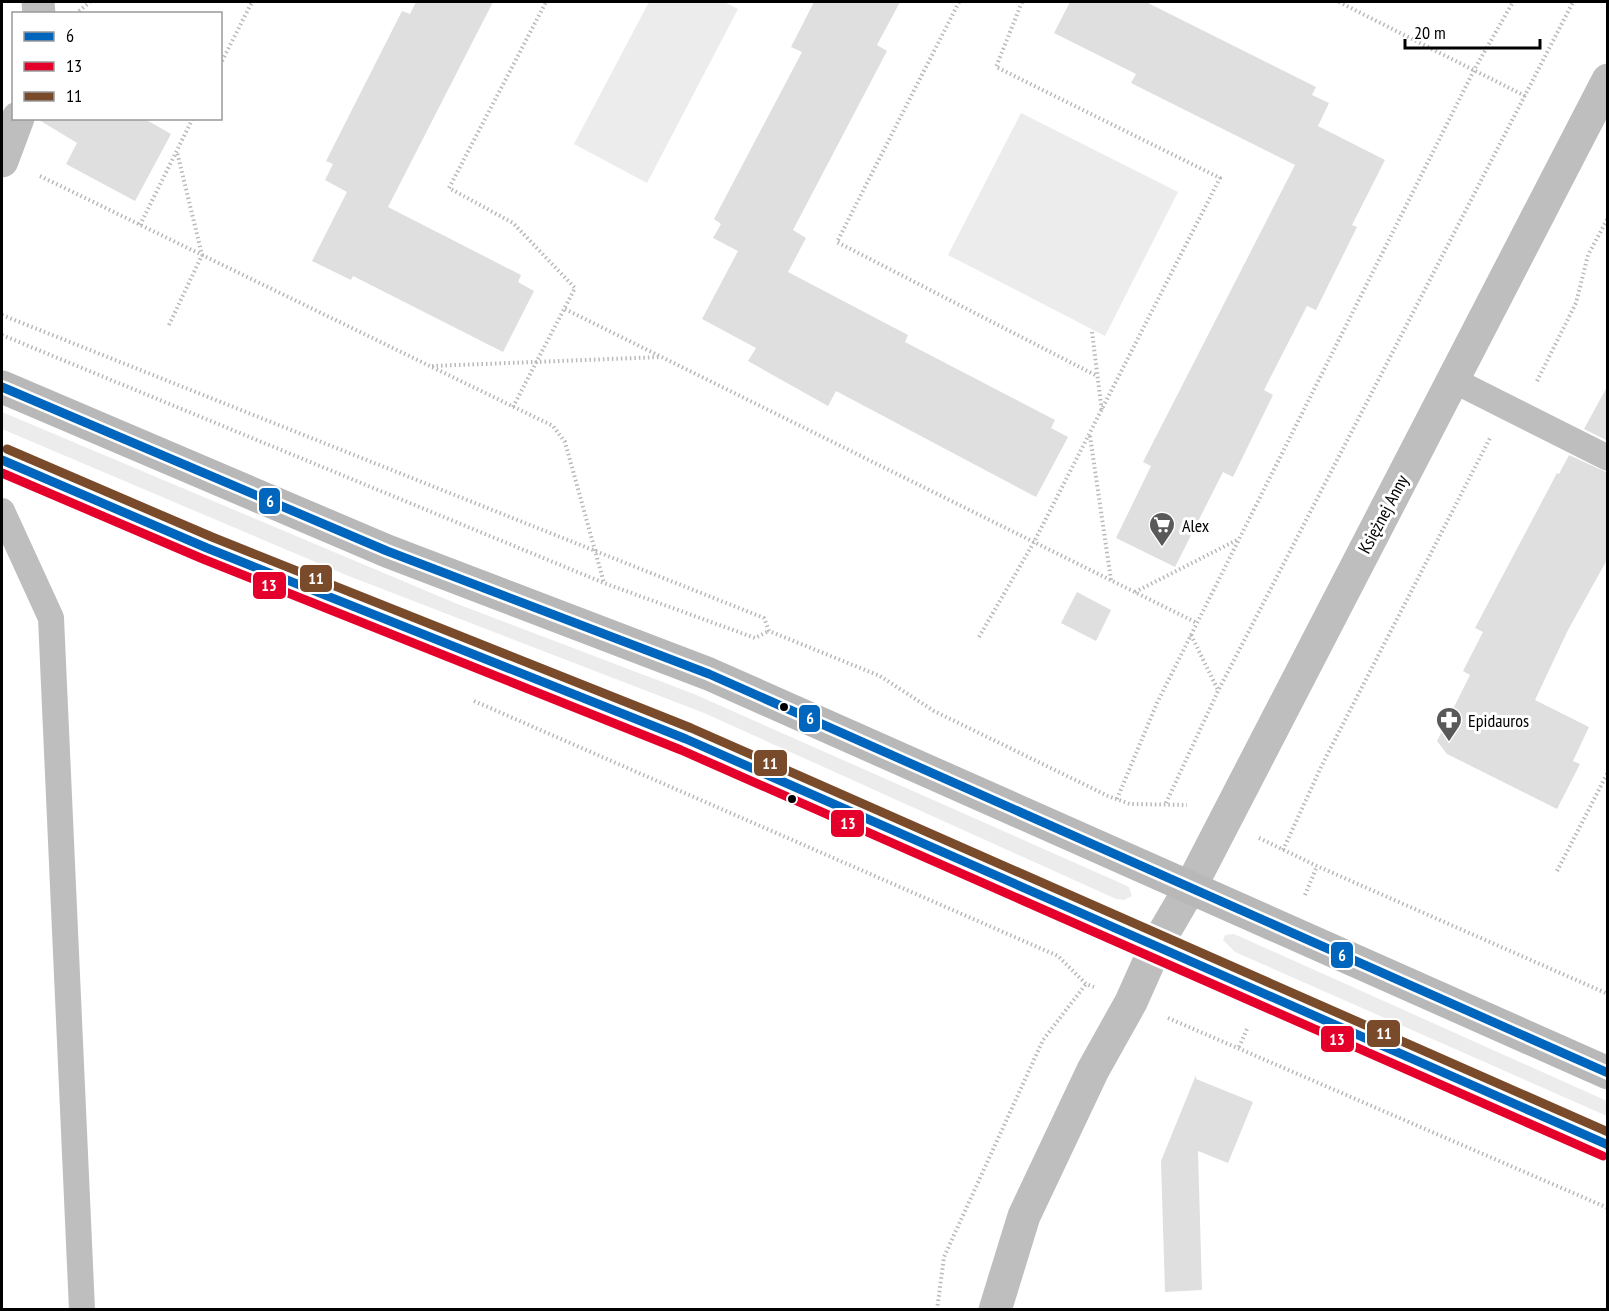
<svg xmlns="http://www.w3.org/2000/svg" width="1609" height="1311" font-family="'PT Sans Narrow',sans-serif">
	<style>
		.green { fill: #ececec }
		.building { fill: #dfdfdf }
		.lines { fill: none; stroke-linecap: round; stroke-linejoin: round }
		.path { stroke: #b9b9b9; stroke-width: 4; stroke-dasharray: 1.5 3; stroke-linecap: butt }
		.lane { stroke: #bebebe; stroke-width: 26 }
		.street { stroke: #bebebe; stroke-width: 33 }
		.secondary { stroke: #b8b8b8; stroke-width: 33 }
		.bus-1-casing { stroke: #fff; stroke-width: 14 }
		.bus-2-casing { stroke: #fff; stroke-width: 14 }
		.bus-3-casing { stroke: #fff; stroke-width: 14 }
		.bus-1 { stroke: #0065bd; stroke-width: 9 }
		.bus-2 { stroke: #e4002b; stroke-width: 9 }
		.bus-3 { stroke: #7a4b2a; stroke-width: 9 }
		.bus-dot { fill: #000; stroke: #fff; stroke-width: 2 }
		.labels { text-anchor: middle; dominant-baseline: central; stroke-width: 6; stroke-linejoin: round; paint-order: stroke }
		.street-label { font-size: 18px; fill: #000; stroke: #fff }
		.poi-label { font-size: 18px; fill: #000; stroke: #fff; text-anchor: start }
		.line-badge { stroke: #fff; stroke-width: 2 }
		.badge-label { font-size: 16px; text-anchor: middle; font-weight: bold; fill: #fff }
	</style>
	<rect width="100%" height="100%" fill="#fff"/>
	<g class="green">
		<polygon points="649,2 724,2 738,9 647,183 574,144"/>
		<polygon points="1021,113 1178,192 1105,336 948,255"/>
		<polygon points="2,412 455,603 694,694 1116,881 1129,887 1132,896 1124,900 1116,899 704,713 346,575 2,429"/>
		<polygon points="1234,934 1607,1101 1607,1116 1235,952 1223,940 1225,935"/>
	</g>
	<g class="building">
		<polygon points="416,2 493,2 388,207 521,275 518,282 534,291 503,352 353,276 351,280 312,261 347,192 325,180 333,164 326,161 402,11 410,14"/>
		<polygon points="814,2 900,2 877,45 887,51 793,230 806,238 788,272 908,335 905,342 1055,420 1051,428 1068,437 1036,497 836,391 828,406 748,361 756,348 702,319 738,251 713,238 721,224 714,219 802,52 791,47"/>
		<polygon points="1070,2 1146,2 1316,87 1312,95 1329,103 1318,126 1385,160 1352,225 1357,227 1316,310 1307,306 1264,390 1273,395 1233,477 1223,472 1175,567 1116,538 1151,466 1143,462 1295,165 1131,83 1136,74 1054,33"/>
		<polygon points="36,118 143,118 171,134 135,201 66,164 77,143"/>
		<polygon points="1608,385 1608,441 1584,429"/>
		<polygon points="1569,455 1608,473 1608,558 1568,630 1535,700 1589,727 1573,761 1580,764 1557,809 1447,754 1437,741 1470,675 1463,671 1483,632 1475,628 1557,473 1559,474"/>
		<polygon points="1077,592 1111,610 1096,641 1061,623"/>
		<polygon points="1196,1075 1196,1079 1253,1102 1228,1163 1198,1151 1202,1290 1165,1292 1161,1161"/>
	</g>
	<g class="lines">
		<g class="path">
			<polyline points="959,2 837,242 1097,376"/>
			<polyline points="1339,2 1525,96"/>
			<polyline points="79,11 90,2"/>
			<polyline points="220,65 252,2"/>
			<polyline points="40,176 553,426 565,442 604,583"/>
			<polyline points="140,225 193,118"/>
			<polyline points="565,309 1197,623"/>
			<polyline points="2,315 764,618 769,631 880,676 934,711 1108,796 1130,804 1187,805"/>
			<polyline points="169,325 202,255 177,152"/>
			<polyline points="1092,332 1102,412"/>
			<polyline points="2,335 604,583 755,638 769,631"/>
			<polyline points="432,366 661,357"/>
			<polyline points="1537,381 1576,303 1588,255 1608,218"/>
			<polyline points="513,407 575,288 513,223 449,188 546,2"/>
			<polyline points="1090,436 1111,580"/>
			<polyline points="1135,592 1239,539"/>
			<polyline points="1191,635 1218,690"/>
			<polyline points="979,637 1034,542 1220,178 996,67 1022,2"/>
			<polyline points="474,701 1058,956 1086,984 1094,987"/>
			<polyline points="1117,799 1157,703 1474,70 1513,2"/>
			<polyline points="1166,803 1218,691 1573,2"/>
			<polyline points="1259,838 1317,866 1608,994"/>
			<polyline points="1283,850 1322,765 1490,438"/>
			<polyline points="1557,871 1608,772"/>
			<polyline points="1305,895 1317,866"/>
			<polyline points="1168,1018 1608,1208"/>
			<polyline points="1239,1047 1247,1029"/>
			<polyline points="937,1310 944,1257 1043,1040 1086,984"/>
		</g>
		<g class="lane">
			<polyline points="1453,380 1608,458"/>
			<polyline points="2,511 51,618 82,1310"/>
		</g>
		<g class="street">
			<polyline points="38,2 39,14"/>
			<polyline points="2,161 18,118"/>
			<polyline points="995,1310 1024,1216 1093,1070 1131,1002 1156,946 1190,888 1608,80"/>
		</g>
		<g class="secondary">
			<polyline points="2,387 387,551 709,674 1608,1073"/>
			<polyline points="2,460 207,548 686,739 1608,1145"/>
		</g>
		<defs>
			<g id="bus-1">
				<polyline points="2,387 387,551 709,674 1608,1073"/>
				<polyline points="2,460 207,548 686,739 1608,1145"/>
			</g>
			<polyline id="bus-2" points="2,473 203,559 681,750 1603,1156"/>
			<polyline id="bus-3" points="7,449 212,537 691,728 1608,1132"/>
		</defs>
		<use href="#bus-1" class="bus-1-casing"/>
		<use href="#bus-2" class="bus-2-casing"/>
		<use href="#bus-3" class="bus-3-casing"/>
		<use href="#bus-1" class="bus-1"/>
		<use href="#bus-2" class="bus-2"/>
		<use href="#bus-3" class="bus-3"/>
	</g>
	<defs>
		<symbol id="supermarket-pin" viewBox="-11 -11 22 30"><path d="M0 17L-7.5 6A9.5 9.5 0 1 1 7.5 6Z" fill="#595959" stroke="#fff"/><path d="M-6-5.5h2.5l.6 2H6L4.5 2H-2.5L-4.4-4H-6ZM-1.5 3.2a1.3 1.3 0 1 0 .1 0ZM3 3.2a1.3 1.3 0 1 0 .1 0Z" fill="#fff"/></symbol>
		<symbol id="pharmacy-pin" viewBox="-11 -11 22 30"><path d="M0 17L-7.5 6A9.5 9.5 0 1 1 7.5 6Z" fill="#595959" stroke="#fff"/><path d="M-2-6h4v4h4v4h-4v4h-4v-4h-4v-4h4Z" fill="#fff"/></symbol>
	</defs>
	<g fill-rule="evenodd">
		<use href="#supermarket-pin" x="1147" y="510" width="30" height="40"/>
		<use href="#pharmacy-pin" x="1434" y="705" width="30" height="40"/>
	</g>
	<g class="bus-dot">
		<circle cx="784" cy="707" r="5"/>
		<circle cx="792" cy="799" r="5"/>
	</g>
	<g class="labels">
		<g class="street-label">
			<text transform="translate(1383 514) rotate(-62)">Księżnej Anny</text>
		</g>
		<g class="poi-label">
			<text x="1182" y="525">Alex</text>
			<text x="1468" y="720">Epidauros</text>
		</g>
	</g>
	<g class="line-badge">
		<rect x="258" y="487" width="23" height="28" rx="6" fill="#0065bd"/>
		<rect x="299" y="564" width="34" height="29" rx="6" fill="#7a4b2a"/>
		<rect x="252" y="571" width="35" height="29" rx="6" fill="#e4002b"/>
		<rect x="798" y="704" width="23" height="29" rx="6" fill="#0065bd"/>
		<rect x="753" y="749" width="35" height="28" rx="6" fill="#7a4b2a"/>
		<rect x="830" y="809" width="35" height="29" rx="6" fill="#e4002b"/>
		<rect x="1330" y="941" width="24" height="28" rx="6" fill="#0065bd"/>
		<rect x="1366" y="1019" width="35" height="29" rx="6" fill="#7a4b2a"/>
		<rect x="1320" y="1025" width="35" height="28" rx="6" fill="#e4002b"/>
	</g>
	<g class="badge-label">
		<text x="270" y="507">6</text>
		<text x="316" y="584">11</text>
		<text x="269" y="591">13</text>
		<text x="810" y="724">6</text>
		<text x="770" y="769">11</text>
		<text x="848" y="829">13</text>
		<text x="1342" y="961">6</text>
		<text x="1384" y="1039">11</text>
		<text x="1337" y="1045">13</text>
	</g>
	<rect width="1609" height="1311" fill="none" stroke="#000000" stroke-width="6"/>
	<rect x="12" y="12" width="210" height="108" fill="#ffffff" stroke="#999999" stroke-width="1.5"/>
	<rect x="24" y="32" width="30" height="9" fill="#0065bd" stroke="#999999" stroke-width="1.5"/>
	<text x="66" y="42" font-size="18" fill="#000000">6</text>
	<rect x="24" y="62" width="30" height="9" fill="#e4002b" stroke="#999999" stroke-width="1.5"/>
	<text x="66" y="72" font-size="18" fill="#000000">13</text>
	<rect x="24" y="92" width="30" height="9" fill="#7a4b2a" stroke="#999999" stroke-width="1.5"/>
	<text x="66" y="102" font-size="18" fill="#000000">11</text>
	<path d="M1405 39v9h135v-9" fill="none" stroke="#000000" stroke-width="3"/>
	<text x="1414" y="39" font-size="18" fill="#000000" stroke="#ffffff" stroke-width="4.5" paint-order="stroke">20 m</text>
</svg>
